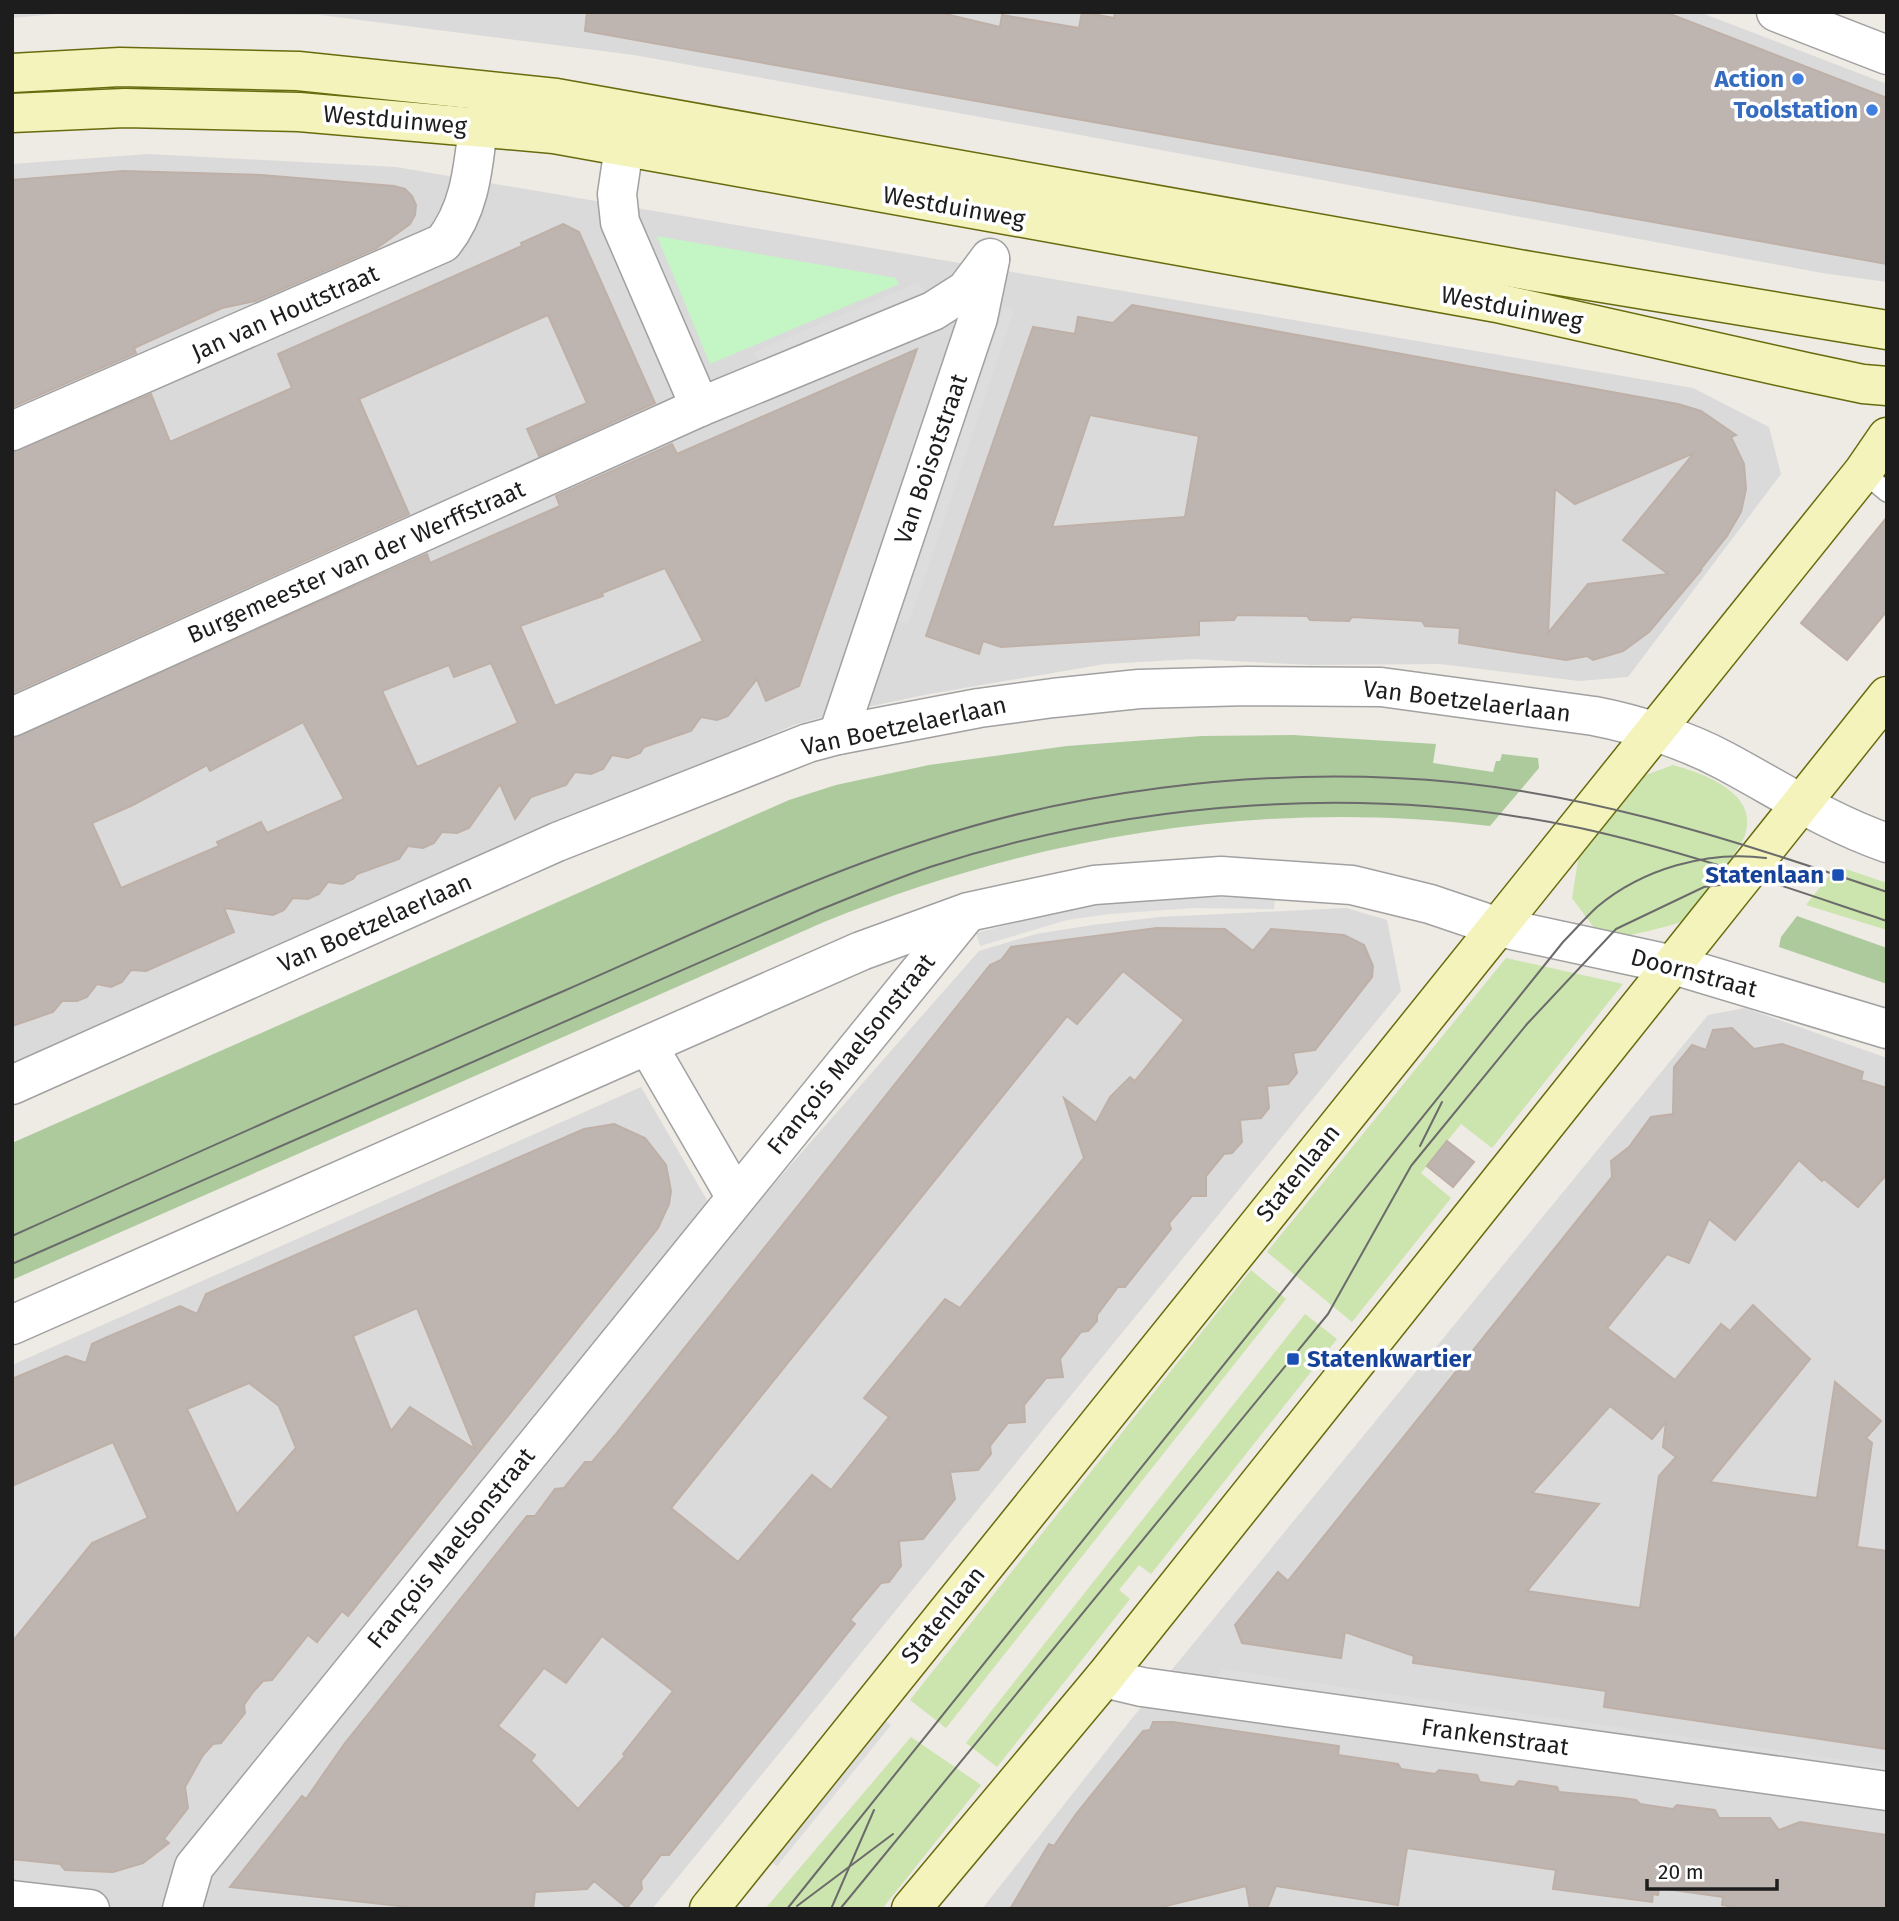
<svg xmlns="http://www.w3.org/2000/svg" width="1899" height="1921" font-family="'Fira Sans',sans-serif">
<rect width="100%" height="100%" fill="#eeeae4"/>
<g fill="#dbdada">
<path d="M12 12H1699L1887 84V282L1822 273 1048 129 634 55 321 15 57 14 12 18Z"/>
<path d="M149 154 396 167 1693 388 1769 427 1781 474 1628 677 1579 681 1440 664 1312 665 1193 659 1105 664 929 694 834 714 794 725 677 774 12 1067V164Z"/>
<path d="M1346 908 1387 920 1401 991 652 1909H12V1365L641 1087 728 1236 979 951 1036 934 1093 925 1159 917Z"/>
<path d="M1745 1008 1887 1058V1909H982L1129 1722 1708 1015Z"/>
</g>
<g fill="#cce4ad">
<path d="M1673 765C1702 773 1760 793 1745 835 1743 842 1737 848 1734 854 1725 873 1701 904 1686 919 1680 925 1621 937 1608 940L1598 933 1572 898 1579 854 1646 775Z"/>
<path d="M1837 866 1887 883V930L1806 905Z"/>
<path d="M1506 958 1623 984 1492 1148 1461 1124 1421 1173 1451 1198 1352 1322 1267 1252Z"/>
<path d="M1251 1270 1286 1299 946 1728 910 1700Z"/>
<path d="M1305 1314 1337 1339 1151 1574 1139 1565 1119 1590 1130 1599 997 1767 966 1743Z"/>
<path d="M911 1737 981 1785 882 1909H765Z"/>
</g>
<g fill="#adca9c">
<path d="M1293 735 1436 744 1433 763 1493 772 1496 761H1500L1502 754 1538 758 1539 768 1490 826C1263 798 1035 836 824 922L12 1280V1143L789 800 836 785 929 765 1067 746 1202 736Z"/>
<path d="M1797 916 1887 948V984L1779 947 1781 937Z"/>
</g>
<path fill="#c4f5c4" d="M657 236 896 278 899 284 710 364Z"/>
<g fill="#ddd">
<path d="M919 282 924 292 758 362 754 352Z"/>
<path d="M1004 307 1014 310 922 585 908 624 898 621Z"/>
<path d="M1192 897 1275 898 1274 909 1193 908 1109 914 1067 920 980 946 976 933 1064 910 1107 903Z"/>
<path d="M1220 1669 1887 1766V1777L1218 1680Z"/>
<path d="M880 1717 891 1725 777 1866 766 1858Z"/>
</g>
<g fill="#beb5b1" stroke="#beb0a7" stroke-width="2" fill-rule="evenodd">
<path d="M587 12H937L1000 27 1002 15 1079 28 1082 12 1114 18 1115 12H1665L1887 98V264L585 31Z"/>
<path d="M124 171 261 175 394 186 405 189 412 196 416 205 415 215 410 224 377 248 255 301 222 308 134 348 136 353 12 407V180Z"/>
<path d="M563 224 579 232 655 403 539 456 527 429 587 403 548 315 359 399 409 514 12 693V452L151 394 170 442 292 388 278 354 522 246 521 243Z"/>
<path d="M1132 305 1678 404 1701 411 1736 435 1731 437 1744 464 1746 489 1741 512 1727 536 1700 570 1702 569 1649 632 1623 651 1593 660 1587 656 1566 660 1459 643 1460 628 1425 626 1422 621 1352 617 1349 621 1310 620 1307 616 1237 615 1234 620 1199 621V635L1001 647 983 641 979 654 926 636 1033 327 1075 334 1078 317 1113 323ZM1090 415 1199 436 1185 517 1052 527ZM1694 453 1623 540 1668 574 1588 584 1548 633 1555 489 1575 504Z"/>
<path d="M917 349 799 686 766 701 757 679 728 716 717 720 701 717 691 731 644 747 640 753 628 758 612 755 603 769 591 774 575 772 566 785 531 797 515 819 500 784 469 828 457 833 442 832 434 843 423 848 408 846 399 859 357 874 353 879 342 884 328 882 319 894 308 899 293 898 284 910 273 915 224 908 234 932 146 971 131 970 122 982 111 987 97 984 87 997 77 1001H62L53 1012 12 1026V738L427 554 430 563 560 506 556 496 672 444 677 454ZM665 568 703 641 555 706 520 626 603 596 602 593ZM491 663 518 723 417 767 382 691 449 665 454 677ZM303 722 344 799 267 833 261 822 217 842 219 846 121 888 92 823 133 805 207 765 210 771Z"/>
<path d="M1887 517V611L1847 660 1801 623Z"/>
<path d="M1157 928 1225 929 1253 951 1271 929 1344 935 1364 945 1373 966 1372 977 1315 1050 1293 1053 1297 1073 1288 1084 1267 1086 1269 1108 1261 1118 1240 1120 1242 1142 1232 1153 1224 1154 1206 1176V1196H1192L1169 1223 1171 1229 1125 1287H1118L1097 1315V1321L1088 1331 1081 1332 1060 1359 1063 1377 1046 1378 1024 1405 1025 1422 1008 1423 990 1446 991 1454 978 1470 950 1472 955 1499 923 1539 899 1541 901 1566 889 1582 881 1583 850 1620 855 1624 669 1855H661L641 1881 642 1889 627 1908 594 1881 587 1889 535 1892 533 1909H426L230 1887 302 1796 306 1799 345 1743 527 1516H535L555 1489 564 1488 585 1462H592L615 1435 990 965 1001 960 1011 947ZM1123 971 1184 1020 1135 1081 1130 1077 1110 1097 1096 1123 1064 1098 1084 1158 960 1308 945 1299 864 1398 889 1417 831 1490 812 1475 738 1562 671 1508 1067 1016 1077 1024ZM602 1636 673 1691 623 1754 625 1756 578 1809 531 1761 535 1755 498 1726 544 1668 566 1683Z"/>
<path d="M1732 1028 1754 1049 1782 1044 1863 1072 1861 1080 1887 1088V1174L1858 1207 1824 1179 1822 1181 1799 1160 1735 1240 1709 1219 1689 1263 1667 1254 1607 1328 1675 1380 1721 1324 1730 1331 1753 1305 1810 1359 1710 1482 1817 1498 1835 1382 1881 1421 1866 1438 1872 1443 1857 1547 1887 1551V1749L1604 1707 1606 1691 1413 1663 1414 1656 1345 1632 1341 1658 1242 1643 1235 1625 1278 1572 1288 1581 1612 1177 1611 1161 1629 1147 1651 1117 1673 1114 1674 1067 1692 1045 1706 1050 1713 1030ZM1610 1406 1652 1439 1666 1422 1663 1447 1676 1457 1659 1476 1640 1608 1527 1591 1599 1504 1532 1493Z"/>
<path d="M614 1124 645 1138 666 1165 671 1191 669 1204 658 1228 348 1616 342 1611 317 1642 308 1635 272 1680 263 1681 253 1692 244 1705 245 1713 221 1743 213 1744 203 1755 185 1787 188 1808 164 1839 169 1843 143 1863 113 1872 65 1870 60 1864 12 1859V1642L92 1543 148 1518 113 1442 12 1486V1379L66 1356 86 1363 92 1344 105 1338 180 1306 197 1314 206 1294 584 1129ZM417 1308 475 1449 410 1407 391 1431 353 1336ZM249 1383 279 1406 296 1448 237 1514 187 1409Z"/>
<path d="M1447 1141 1474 1162 1453 1187 1427 1166Z"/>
<path d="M1153 1722H1173L1339 1746 1338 1755 1398 1764 1401 1769 1435 1774 1439 1770 1477 1775 1480 1782 1514 1787 1519 1781 1557 1787 1559 1792 1623 1798 1636 1800 1640 1804 1673 1809 1677 1805 1715 1810 1719 1818H1770L1779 1830 1800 1822 1887 1835V1909H1744L1722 1905 1723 1897 1659 1888 1658 1895 1653 1894 1652 1902 1553 1889 1556 1870 1407 1848 1398 1905 1276 1886 1267 1909H1250L1246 1886 1154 1909H1010L1049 1844 1054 1846 1076 1814 1143 1731 1150 1730Z"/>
</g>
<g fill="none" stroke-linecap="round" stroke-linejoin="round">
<g stroke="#a1a1a1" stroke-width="22">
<path id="lane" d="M1863 472 1887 492"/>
</g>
<g stroke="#a1a1a1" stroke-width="41">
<g id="street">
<path d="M1776 12 1887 55"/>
<path d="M624 147 617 194 620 222 700 407"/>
<path d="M12 431 443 243C470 209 473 169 478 127"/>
<path d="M12 717 700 407 933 311 966 290 990 258"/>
<path d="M838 735 978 318 990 260"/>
<path d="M648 1046 735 1196"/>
<path d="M12 1085 557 842 808 743 838 735 979 708 1053 698 1139 689 1247 686 1381 687 1594 716C1636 724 1686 740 1725 761 1781 791 1825 821 1887 843"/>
<path d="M12 1325 861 951 968 912 1094 885 1221 876 1352 885 1430 904 1498 927 1674 965 1887 1029"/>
<path d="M1104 1678 1142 1687 1887 1791"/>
<path d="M12 1900 90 1909"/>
<path d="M182 1909 194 1867 967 913"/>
</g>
</g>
<g stroke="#686b0d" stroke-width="41">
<g id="secondary">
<path d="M12 73 120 67 298 71 556 98 1530 271 1887 330"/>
<path d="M12 113 125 108 299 112 554 134 1497 303 1806 372 1863 384 1887 386"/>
<path d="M709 1909 1863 472 1887 437"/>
<path d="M911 1909 1104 1678 1887 696"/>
</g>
</g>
<use href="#lane" stroke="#fff" stroke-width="19"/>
<use href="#street" stroke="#fff" stroke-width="38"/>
<use href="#secondary" stroke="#f4f3bb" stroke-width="38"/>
<g stroke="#6b6b6b" stroke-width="2">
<path d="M1420 1146 1442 1102"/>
<path d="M12 1236C196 1153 381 1070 566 990 687 937 808 878 934 838 1078 791 1244 771 1395 778 1568 785 1724 837 1887 892"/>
<path d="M12 1264 817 911C854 896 892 880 930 867 1136 800 1368 783 1580 828 1685 851 1785 887 1887 921"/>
<path d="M797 1906 893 1834"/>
<path d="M787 1909 1563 942C1574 931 1585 918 1597 907 1642 869 1708 850 1766 858"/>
<path d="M831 1909 874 1810"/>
<path d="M840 1909 1328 1314 1411 1166 1527 1024 1616 929 1704 887 1752 881"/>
</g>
</g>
<g fill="#3f7fe0" stroke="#fff" stroke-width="2.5">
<circle cx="1798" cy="79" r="7"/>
<circle cx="1872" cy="110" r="7"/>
</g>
<g fill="#1a4fb4" stroke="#fff" stroke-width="2.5">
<rect x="1831" y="868" width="14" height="14" rx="3.5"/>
<rect x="1286" y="1352" width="14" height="14" rx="3.5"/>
</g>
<g text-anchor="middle" stroke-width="7" stroke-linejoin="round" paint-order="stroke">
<g font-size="24" font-weight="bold" fill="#366cbe" stroke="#fff" text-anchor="end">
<text x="1784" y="87">Action</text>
<text x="1858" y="118">Toolstation</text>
</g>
<g font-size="24" fill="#1d1d1d" stroke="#fff">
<text transform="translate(395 120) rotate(5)" y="8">Westduinweg</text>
<text transform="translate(954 207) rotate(10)" y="8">Westduinweg</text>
<text transform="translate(1512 308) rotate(11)" y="8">Westduinweg</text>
<text transform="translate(285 313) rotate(-24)" y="8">Jan van Houtstraat</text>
<text transform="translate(931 459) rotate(-71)" y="8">Van Boisotstraat</text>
<text transform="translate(356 562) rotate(-24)" y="8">Burgemeester van der Werffstraat</text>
<text transform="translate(1467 701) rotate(7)" y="8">Van Boetzelaerlaan</text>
<text transform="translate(904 726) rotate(-12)" y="8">Van Boetzelaerlaan</text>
<text transform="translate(375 923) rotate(-24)" y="8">Van Boetzelaerlaan</text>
<text transform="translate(1694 973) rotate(15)" y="8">Doornstraat</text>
<text transform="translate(851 1054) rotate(-51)" y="8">François Maelsonstraat</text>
<text transform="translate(1298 1173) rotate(-51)" y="8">Statenlaan</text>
<text transform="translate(451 1548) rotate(-51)" y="8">François Maelsonstraat</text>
<text transform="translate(943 1615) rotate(-51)" y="8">Statenlaan</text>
<text transform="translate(1495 1737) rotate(8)" y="8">Frankenstraat</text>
</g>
<g font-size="24" font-weight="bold" fill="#164399" stroke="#fff" text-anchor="end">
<text x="1824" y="883">Statenlaan</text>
<text x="1307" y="1367" text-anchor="start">Statenkwartier</text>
</g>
</g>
<rect width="1899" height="1921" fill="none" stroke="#1d1d1d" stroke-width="28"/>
<path d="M1647 1879v10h130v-10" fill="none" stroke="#1d1d1d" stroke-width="3.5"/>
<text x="1658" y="1879" font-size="21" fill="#1d1d1d" stroke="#ffffff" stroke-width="5" paint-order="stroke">20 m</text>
</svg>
